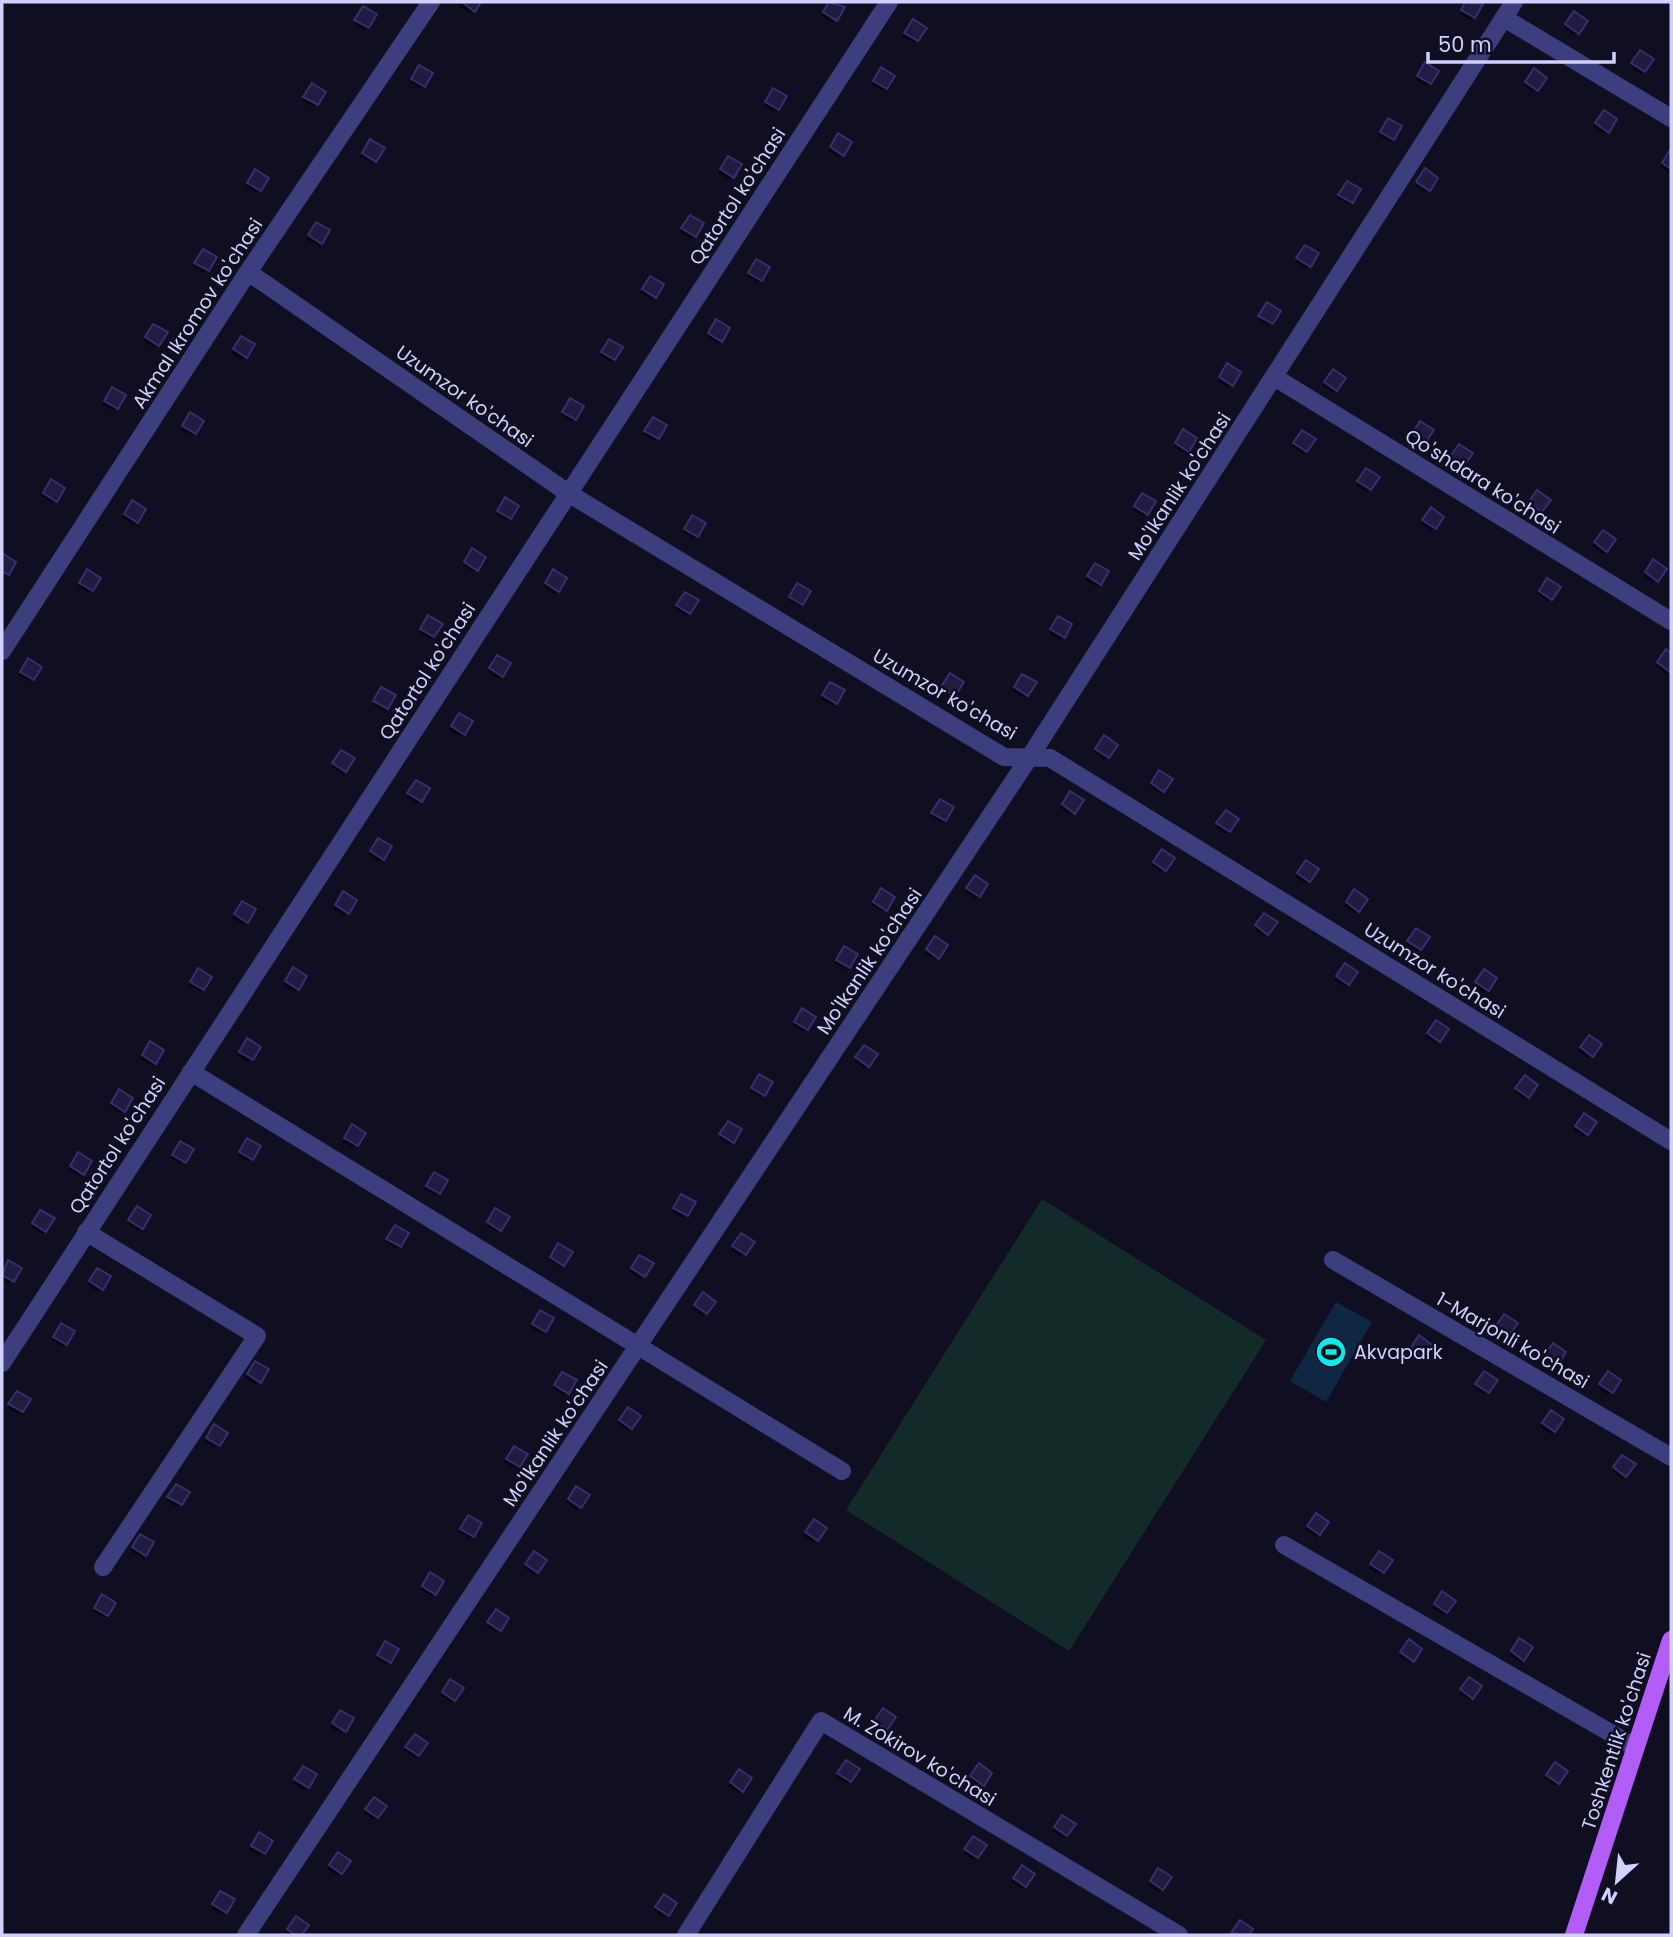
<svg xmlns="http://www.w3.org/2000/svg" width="1673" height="1937" font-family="Poppins,sans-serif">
<rect width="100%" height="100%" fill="#100e21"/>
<path fill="#122b28" d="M1042 1199 1266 1340 1069 1651 846 1510Z"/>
<path fill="#102744" d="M1336 1302 1372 1322 1326 1402 1290 1381Z"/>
<g fill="#0007">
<path d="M462 2H479L471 14 459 7Z"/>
<path d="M832 2 843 8 833 23 821 16Z"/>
<path d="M1466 2 1481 5 1471 20 1459 13Z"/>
<path d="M360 11 367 27 364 30 353 23Z"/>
<path d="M1571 17 1577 33 1574 35 1564 28Z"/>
<path d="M910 24 917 40 914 43 902 36Z"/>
<path d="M1638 56 1651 60 1641 74 1630 67Z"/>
<path d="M1422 67 1430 83 1427 86 1415 80Z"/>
<path d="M417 70 424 86 421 89 410 82Z"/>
<path d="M878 73 893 77 883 91 871 85Z"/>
<path d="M1531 74 1537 89 1534 92 1523 85Z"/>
<path d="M309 88 316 104 313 107 302 100Z"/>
<path d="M773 90 784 97 774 112 763 105Z"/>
<path d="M1601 115 1607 131 1604 134 1593 127Z"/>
<path d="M1386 123 1393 139 1390 142 1378 135Z"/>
<path d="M835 138 842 155 839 158 828 151Z"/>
<path d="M368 144 375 161 372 163 360 157Z"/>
<path d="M1671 152V173L1670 174 1660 166Z"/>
<path d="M725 161 733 177 730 180 718 173Z"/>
<path d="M252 174 260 190 257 193 245 186Z"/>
<path d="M1422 174 1428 190 1425 192 1414 185Z"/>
<path d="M1344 186 1352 202 1349 205 1337 198Z"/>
<path d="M687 220 694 236 691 239 680 232Z"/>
<path d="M313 227 321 243 318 246 306 239Z"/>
<path d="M1302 250 1309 266 1306 269 1295 262Z"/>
<path d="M200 254 207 270 204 273 193 266Z"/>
<path d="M756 261 760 280 757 283 746 276Z"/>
<path d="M647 281 655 297 652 300 640 293Z"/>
<path d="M1264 308 1279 312 1268 326 1257 320Z"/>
<path d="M714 324 721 341 718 344 707 337Z"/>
<path d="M151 329 158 345 155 348 143 341Z"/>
<path d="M241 338 245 357 242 360 231 353Z"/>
<path d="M606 344 621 347 611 362 599 355Z"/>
<path d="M1224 368 1231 385 1228 388 1217 381Z"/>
<path d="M1330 374 1336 390 1333 393 1322 385Z"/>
<path d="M109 392 116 408 113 411 102 404Z"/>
<path d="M568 403 575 419 572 422 560 415Z"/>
<path d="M188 417 195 433 192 436 180 430Z"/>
<path d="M650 422 657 438 654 441 643 434Z"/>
<path d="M1418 426 1424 442 1421 445 1410 438Z"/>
<path d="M1180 435 1188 450 1185 453 1173 447Z"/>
<path d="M1299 435 1305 451 1303 454 1292 446Z"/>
<path d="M1456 449 1470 453 1459 468 1449 461Z"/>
<path d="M1364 474 1377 478 1367 492 1356 485Z"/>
<path d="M48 484 55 500 52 503 41 496Z"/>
<path d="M1142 495 1146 514 1143 516 1132 510Z"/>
<path d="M1535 495 1548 500 1537 514 1527 507Z"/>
<path d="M503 503 510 518 507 521 495 515Z"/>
<path d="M130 505 137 522 134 525 122 518Z"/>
<path d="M1428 512 1442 517 1431 531 1421 524Z"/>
<path d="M689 520 696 536 693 539 682 532Z"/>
<path d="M1600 535 1606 551 1603 554 1592 546Z"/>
<path d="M469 553 477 569 474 572 462 565Z"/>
<path d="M1651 565 1656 580 1653 583 1643 576Z"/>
<path d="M1092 568 1100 584 1097 587 1085 580Z"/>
<path d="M84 574 92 590 89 593 77 586Z"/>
<path d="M550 574 557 591 554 594 543 587Z"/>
<path d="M1545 583 1558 588 1548 602 1537 594Z"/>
<path d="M795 588 802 604 799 607 788 600Z"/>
<path d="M682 597 689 613 686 616 675 609Z"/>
<path d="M426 621 433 636 430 639 419 632Z"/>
<path d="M1056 621 1063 637 1060 640 1049 633Z"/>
<path d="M1666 652 1671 655V667L1666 674 1655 666Z"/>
<path d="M495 660 502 676 499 679 487 672Z"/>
<path d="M25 663 40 667 30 682 18 675Z"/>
<path d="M947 679 954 695 951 698 940 691Z"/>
<path d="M1020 679 1027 695 1024 698 1012 691Z"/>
<path d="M828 687 835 703 832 706 820 699Z"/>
<path d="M379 692 393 696 383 711 372 704Z"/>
<path d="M457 718 464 734 461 737 449 730Z"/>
<path d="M1101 741 1107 757 1104 760 1094 752Z"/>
<path d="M338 755 345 771 342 774 331 767Z"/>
<path d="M1157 775 1163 791 1160 794 1149 786Z"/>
<path d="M413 785 420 801 417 804 406 797Z"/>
<path d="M1068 797 1074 812 1071 815 1060 808Z"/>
<path d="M937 804 951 808 941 823 930 816Z"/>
<path d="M1223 816 1237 820 1226 834 1215 827Z"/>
<path d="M375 843 382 859 379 862 368 855Z"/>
<path d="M1159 854 1165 870 1162 872 1151 865Z"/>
<path d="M1303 865 1309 881 1306 884 1295 877Z"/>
<path d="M972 880 978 896 975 899 965 891Z"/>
<path d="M878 894 885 909 883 912 871 905Z"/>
<path d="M1352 895 1358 911 1355 913 1344 906Z"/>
<path d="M340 896 347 913 344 916 333 909Z"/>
<path d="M239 906 247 922 244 925 232 918Z"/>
<path d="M1261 918 1267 934 1264 937 1254 929Z"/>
<path d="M1414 933 1419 949 1416 952 1406 944Z"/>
<path d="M932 942 938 957 935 960 924 953Z"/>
<path d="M844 948 848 967 845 970 834 963Z"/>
<path d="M1342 968 1348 984 1345 987 1334 980Z"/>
<path d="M196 973 203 989 200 992 188 985Z"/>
<path d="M291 973 298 989 295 992 283 985Z"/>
<path d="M1481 974 1495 978 1484 993 1473 985Z"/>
<path d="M799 1013 814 1017 804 1032 792 1025Z"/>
<path d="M1433 1025 1439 1041 1436 1044 1425 1037Z"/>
<path d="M1586 1040 1592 1056 1589 1059 1578 1051Z"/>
<path d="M244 1043 259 1047 248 1062 237 1055Z"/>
<path d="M147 1047 155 1063 152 1066 140 1059Z"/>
<path d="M862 1050 867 1066 864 1069 854 1061Z"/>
<path d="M759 1076 770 1083 760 1098 749 1091Z"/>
<path d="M1522 1081 1528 1096 1525 1099 1514 1092Z"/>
<path d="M117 1094 124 1110 121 1113 109 1106Z"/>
<path d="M1581 1118 1587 1134 1584 1137 1573 1130Z"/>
<path d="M725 1126 732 1142 729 1145 718 1138Z"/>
<path d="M349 1129 363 1133 353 1148 342 1142Z"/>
<path d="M180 1143 191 1150 181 1165 170 1158Z"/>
<path d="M244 1143 259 1147 248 1162 237 1155Z"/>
<path d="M75 1157 82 1173 79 1176 68 1170Z"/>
<path d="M431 1177 439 1193 436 1196 424 1189Z"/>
<path d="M679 1199 686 1215 683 1218 671 1211Z"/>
<path d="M134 1211 141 1228 138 1231 127 1223Z"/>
<path d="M493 1213 500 1230 497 1232 486 1226Z"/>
<path d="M38 1215 45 1231 42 1234 31 1227Z"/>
<path d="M392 1230 399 1246 397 1249 385 1242Z"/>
<path d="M739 1238 752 1243 741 1257 731 1250Z"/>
<path d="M556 1249 563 1264 560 1267 549 1260Z"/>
<path d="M637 1260 644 1276 641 1279 629 1272Z"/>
<path d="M8 1262 19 1269 9 1284 2 1279V1271Z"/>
<path d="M94 1273 101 1289 98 1292 87 1285Z"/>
<path d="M700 1297 706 1313 703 1316 692 1309Z"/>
<path d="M540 1312 551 1319 541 1334 530 1327Z"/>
<path d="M1502 1319 1507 1335 1505 1338 1494 1331Z"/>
<path d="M61 1325 65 1344 62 1347 51 1340Z"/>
<path d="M1416 1341 1422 1357 1419 1360 1408 1352Z"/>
<path d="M1550 1348 1564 1352 1553 1367 1543 1359Z"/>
<path d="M255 1363 266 1370 256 1385 245 1378Z"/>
<path d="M1481 1376 1495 1381 1485 1395 1474 1388Z"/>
<path d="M1605 1376 1619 1381 1608 1395 1598 1387Z"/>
<path d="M560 1377 567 1393 564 1396 553 1389Z"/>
<path d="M14 1396 28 1399 18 1414 7 1407Z"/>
<path d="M625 1412 631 1428 628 1431 617 1423Z"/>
<path d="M1548 1415 1554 1431 1551 1434 1540 1427Z"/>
<path d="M211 1429 226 1433 215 1448 204 1441Z"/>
<path d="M511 1451 526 1454 515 1469 504 1462Z"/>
<path d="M1619 1460 1625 1476 1622 1479 1612 1471Z"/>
<path d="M173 1489 187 1493 177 1507 166 1501Z"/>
<path d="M574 1491 580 1507 577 1510 566 1502Z"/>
<path d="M1313 1518 1327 1523 1316 1537 1305 1530Z"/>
<path d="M465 1520 473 1536 470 1539 458 1532Z"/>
<path d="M811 1524 817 1540 814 1543 803 1536Z"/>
<path d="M137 1539 145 1555 142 1558 130 1551Z"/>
<path d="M531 1556 537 1572 534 1575 523 1567Z"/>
<path d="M1377 1556 1390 1561 1379 1575 1369 1568Z"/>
<path d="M427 1578 435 1593 432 1596 420 1590Z"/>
<path d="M1440 1596 1453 1601 1443 1615 1432 1608Z"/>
<path d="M99 1599 107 1615 104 1618 92 1611Z"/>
<path d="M494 1614 507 1618 496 1633 486 1626Z"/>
<path d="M1517 1644 1523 1659 1520 1662 1509 1655Z"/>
<path d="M1406 1645 1412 1660 1409 1663 1398 1656Z"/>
<path d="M383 1646 390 1662 387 1665 375 1658Z"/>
<path d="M1466 1682 1472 1697 1469 1700 1459 1693Z"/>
<path d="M448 1684 454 1700 451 1703 440 1695Z"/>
<path d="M880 1713 886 1729 883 1732 872 1724Z"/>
<path d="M337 1715 352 1719 341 1734 330 1727Z"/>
<path d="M412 1739 418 1755 415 1758 404 1750Z"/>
<path d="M844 1765 849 1781 847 1784 836 1776Z"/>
<path d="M1552 1767 1566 1772 1555 1786 1544 1779Z"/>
<path d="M976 1769 982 1785 979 1787 969 1780Z"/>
<path d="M300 1771 307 1787 304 1790 293 1783Z"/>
<path d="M736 1775 742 1790 739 1793 728 1786Z"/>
<path d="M371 1802 385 1806 374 1820 363 1813Z"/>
<path d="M1060 1820 1073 1824 1063 1838 1052 1831Z"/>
<path d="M256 1837 271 1841 260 1856 249 1849Z"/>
<path d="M971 1841 977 1857 974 1860 963 1853Z"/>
<path d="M335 1857 341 1873 338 1876 327 1869Z"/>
<path d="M1019 1870 1025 1886 1022 1889 1011 1882Z"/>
<path d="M1156 1873 1162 1889 1159 1892 1148 1885Z"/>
<path d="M218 1896 225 1912 222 1915 211 1908Z"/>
<path d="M662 1899 667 1915 664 1918 654 1910Z"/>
<path d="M293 1922 306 1926 300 1935 285 1933Z"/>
</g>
<g fill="#201b41" stroke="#362f6c" stroke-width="2">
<path d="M462 2H481L475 12Z"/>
<path d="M829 2 845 7 837 21 823 12Z"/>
<path d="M1465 2 1483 4 1475 18 1461 10Z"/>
<path d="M363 6 377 14 369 28 354 20Z"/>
<path d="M1574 11 1588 21 1579 34 1565 24Z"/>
<path d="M913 19 927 28 918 41 904 33Z"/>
<path d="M1640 50 1654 59 1645 72 1631 63Z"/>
<path d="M1425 62 1439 71 1431 84 1417 76Z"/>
<path d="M419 65 433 73 425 87 411 79Z"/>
<path d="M881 67 895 76 887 89 873 81Z"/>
<path d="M1534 68 1547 78 1538 91 1525 82Z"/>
<path d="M312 83 326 92 318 105 303 97Z"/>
<path d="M773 88 787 96 779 110 765 102Z"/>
<path d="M1604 110 1617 119 1609 133 1595 123Z"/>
<path d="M1388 118 1402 126 1394 140 1380 132Z"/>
<path d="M838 133 852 142 844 156 830 147Z"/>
<path d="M370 139 385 148 376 162 362 153Z"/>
<path d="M1670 150H1671V169L1662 163Z"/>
<path d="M728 156 742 164 734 178 720 169Z"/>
<path d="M1425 168 1438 178 1430 191 1416 182Z"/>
<path d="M255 169 269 178 261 191 247 183Z"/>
<path d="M1347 181 1361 189 1353 203 1338 195Z"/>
<path d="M690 215 704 223 696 237 681 228Z"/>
<path d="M316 222 330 230 322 244 308 235Z"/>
<path d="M1305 245 1319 253 1311 267 1296 258Z"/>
<path d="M203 249 217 257 209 271 194 263Z"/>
<path d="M756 259 770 267 762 281 748 273Z"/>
<path d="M650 276 664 284 656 298 642 289Z"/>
<path d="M1267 302 1281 311 1273 324 1258 316Z"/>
<path d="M716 319 730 328 722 342 708 333Z"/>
<path d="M153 324 168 332 159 346 145 337Z"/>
<path d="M241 336 255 344 247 358 233 349Z"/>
<path d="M609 339 623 347 615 360 601 352Z"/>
<path d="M1227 363 1241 372 1233 386 1219 377Z"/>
<path d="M1333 369 1346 378 1337 391 1324 382Z"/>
<path d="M112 387 126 395 118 409 104 401Z"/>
<path d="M570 398 584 406 576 420 562 412Z"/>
<path d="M190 412 204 421 196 434 182 426Z"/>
<path d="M653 417 667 425 659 439 644 431Z"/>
<path d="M1420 421 1434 430 1425 443 1412 434Z"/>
<path d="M1183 429 1197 438 1189 452 1175 443Z"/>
<path d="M1302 430 1316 439 1307 452 1293 443Z"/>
<path d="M1459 444 1473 453 1464 466 1450 457Z"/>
<path d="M1366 468 1380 477 1371 490 1357 481Z"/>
<path d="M51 479 65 488 57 502 43 493Z"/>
<path d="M1537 490 1551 500 1542 512 1528 503Z"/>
<path d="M1142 493 1156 501 1148 515 1134 506Z"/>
<path d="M505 497 519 506 511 519 497 511Z"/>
<path d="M132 500 146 509 138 523 124 514Z"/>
<path d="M1431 507 1444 517 1436 529 1422 520Z"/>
<path d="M692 515 706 523 698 537 684 529Z"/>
<path d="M1603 530 1616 539 1607 552 1594 542Z"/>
<path d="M472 548 486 557 478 571 464 562Z"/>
<path d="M2 553 16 562 9 575 2 571Z"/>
<path d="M1653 559 1667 569 1658 582 1645 572Z"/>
<path d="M1095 563 1109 571 1101 585 1087 576Z"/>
<path d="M87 569 101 578 93 591 79 583Z"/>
<path d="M553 569 567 578 559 592 545 583Z"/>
<path d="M1547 578 1561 587 1552 600 1539 591Z"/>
<path d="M797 583 811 591 803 605 789 597Z"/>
<path d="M685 592 699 600 690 614 676 605Z"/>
<path d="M428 615 443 624 434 637 420 629Z"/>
<path d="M1058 616 1072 624 1065 638 1050 629Z"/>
<path d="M1666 649 1671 653 1670 672 1657 662Z"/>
<path d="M497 655 511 663 503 677 489 668Z"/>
<path d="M28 658 42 667 34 680 20 672Z"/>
<path d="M950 673 964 682 955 696 941 687Z"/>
<path d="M1022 674 1037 682 1028 696 1014 687Z"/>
<path d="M830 682 845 690 837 704 822 695Z"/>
<path d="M381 687 396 695 388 709 373 701Z"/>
<path d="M459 713 473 721 465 735 451 726Z"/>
<path d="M1104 735 1118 745 1109 758 1095 749Z"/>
<path d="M341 750 355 758 346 772 332 763Z"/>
<path d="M1159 770 1173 779 1164 792 1151 783Z"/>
<path d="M416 780 430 788 422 802 407 793Z"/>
<path d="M1070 791 1084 800 1075 814 1062 804Z"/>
<path d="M940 799 954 807 946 821 931 813Z"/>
<path d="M1226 810 1239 819 1230 832 1216 823Z"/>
<path d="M378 838 392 846 384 860 370 851Z"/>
<path d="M1162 849 1175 858 1166 871 1153 862Z"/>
<path d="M1306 860 1319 869 1310 882 1297 873Z"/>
<path d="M975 875 988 884 980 897 966 888Z"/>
<path d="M881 888 895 897 887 911 873 902Z"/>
<path d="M1354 889 1368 899 1359 912 1346 902Z"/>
<path d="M343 891 357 900 349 914 335 905Z"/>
<path d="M242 901 256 909 248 923 234 914Z"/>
<path d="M1264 913 1278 922 1268 935 1255 925Z"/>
<path d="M1416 928 1430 937 1421 950 1407 941Z"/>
<path d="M935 936 948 945 939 959 926 949Z"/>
<path d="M844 946 858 954 850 968 836 960Z"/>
<path d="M1345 963 1358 972 1349 985 1336 976Z"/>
<path d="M293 967 307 976 299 990 285 981Z"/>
<path d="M198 968 212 977 204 990 190 982Z"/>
<path d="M1484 969 1497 978 1489 991 1475 982Z"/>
<path d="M802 1008 816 1017 808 1030 794 1022Z"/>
<path d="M1436 1020 1449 1029 1440 1042 1427 1033Z"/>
<path d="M1589 1035 1602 1044 1593 1057 1580 1047Z"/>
<path d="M247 1038 261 1047 253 1060 239 1052Z"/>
<path d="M150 1041 164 1050 156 1064 142 1055Z"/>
<path d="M864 1045 878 1054 869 1067 855 1057Z"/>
<path d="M759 1074 773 1082 765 1096 751 1088Z"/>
<path d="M1525 1075 1538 1085 1529 1098 1515 1088Z"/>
<path d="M119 1089 133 1098 125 1112 111 1103Z"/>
<path d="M1584 1113 1597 1122 1588 1135 1575 1126Z"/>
<path d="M728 1121 742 1129 734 1143 719 1134Z"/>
<path d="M352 1124 366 1133 358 1146 344 1138Z"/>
<path d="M247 1138 261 1146 253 1160 239 1152Z"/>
<path d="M180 1141 194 1149 186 1163 172 1155Z"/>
<path d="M78 1152 92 1161 84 1175 70 1166Z"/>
<path d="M434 1172 448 1180 440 1194 426 1186Z"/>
<path d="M681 1194 696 1202 688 1216 673 1208Z"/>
<path d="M137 1206 151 1215 143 1229 128 1220Z"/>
<path d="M495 1208 510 1217 501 1231 487 1222Z"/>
<path d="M40 1210 55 1218 46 1232 32 1223Z"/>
<path d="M395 1225 409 1233 401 1247 386 1239Z"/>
<path d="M741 1233 755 1242 746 1255 732 1246Z"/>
<path d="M558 1243 573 1252 564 1266 550 1257Z"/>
<path d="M639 1255 654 1263 645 1277 631 1268Z"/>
<path d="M8 1260 22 1268 14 1282 2 1275Z"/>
<path d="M97 1268 111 1276 103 1290 89 1281Z"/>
<path d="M703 1292 716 1302 707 1314 694 1305Z"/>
<path d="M540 1310 554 1318 546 1332 532 1324Z"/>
<path d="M1504 1314 1518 1323 1509 1336 1495 1327Z"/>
<path d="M61 1323 75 1331 67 1345 53 1337Z"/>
<path d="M1419 1335 1432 1345 1423 1358 1410 1349Z"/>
<path d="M1553 1343 1566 1352 1558 1365 1544 1356Z"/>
<path d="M255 1361 269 1369 261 1383 247 1374Z"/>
<path d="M1484 1371 1498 1380 1489 1393 1475 1384Z"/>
<path d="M1608 1371 1621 1380 1613 1393 1599 1384Z"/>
<path d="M562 1372 577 1380 569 1394 554 1385Z"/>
<path d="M17 1391 31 1399 23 1412 8 1404Z"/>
<path d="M628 1407 641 1416 632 1429 619 1420Z"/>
<path d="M1551 1410 1564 1419 1555 1432 1542 1423Z"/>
<path d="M214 1424 228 1433 220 1446 206 1438Z"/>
<path d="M514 1446 528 1454 520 1467 506 1459Z"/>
<path d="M1622 1455 1636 1464 1626 1477 1613 1467Z"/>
<path d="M176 1484 190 1492 182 1505 167 1497Z"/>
<path d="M576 1486 590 1495 581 1508 568 1499Z"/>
<path d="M1316 1513 1329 1522 1320 1535 1307 1526Z"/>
<path d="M468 1515 482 1523 474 1537 460 1529Z"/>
<path d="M814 1519 827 1528 818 1541 805 1532Z"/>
<path d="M140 1534 154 1542 146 1556 132 1547Z"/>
<path d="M534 1551 547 1560 538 1573 525 1564Z"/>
<path d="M1379 1551 1393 1560 1384 1573 1370 1564Z"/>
<path d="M430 1572 444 1581 436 1595 422 1586Z"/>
<path d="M1442 1591 1456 1601 1447 1613 1434 1604Z"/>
<path d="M102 1594 116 1603 108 1616 94 1608Z"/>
<path d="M496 1609 509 1618 501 1631 487 1622Z"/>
<path d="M1519 1638 1533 1647 1524 1661 1511 1651Z"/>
<path d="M1409 1639 1422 1649 1414 1662 1400 1652Z"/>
<path d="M385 1641 399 1649 391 1663 377 1655Z"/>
<path d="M1469 1677 1482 1686 1473 1699 1460 1689Z"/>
<path d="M450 1679 464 1688 455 1701 442 1692Z"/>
<path d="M883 1708 896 1717 887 1730 874 1721Z"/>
<path d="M340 1710 354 1718 346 1732 332 1723Z"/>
<path d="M415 1734 428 1743 419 1756 405 1747Z"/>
<path d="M846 1760 860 1769 851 1782 837 1773Z"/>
<path d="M1555 1762 1568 1771 1559 1784 1546 1775Z"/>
<path d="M979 1763 992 1773 984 1786 970 1776Z"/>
<path d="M303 1766 317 1774 309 1788 294 1779Z"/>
<path d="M739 1769 752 1778 743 1792 730 1782Z"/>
<path d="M374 1797 387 1806 378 1818 365 1809Z"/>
<path d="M1062 1815 1076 1824 1067 1836 1054 1827Z"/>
<path d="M259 1832 273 1841 265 1854 251 1846Z"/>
<path d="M973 1836 987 1845 978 1858 964 1849Z"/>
<path d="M338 1852 351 1861 342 1874 329 1865Z"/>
<path d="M1022 1865 1035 1874 1026 1887 1013 1878Z"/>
<path d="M1158 1868 1172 1877 1163 1890 1150 1881Z"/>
<path d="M220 1891 235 1899 227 1913 212 1904Z"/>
<path d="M664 1894 677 1903 669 1916 655 1907Z"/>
<path d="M296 1916 309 1925 302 1935H295L287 1929Z"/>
<path d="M1240 1920 1253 1929 1249 1935 1231 1933Z"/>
</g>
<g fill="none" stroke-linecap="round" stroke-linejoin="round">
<g stroke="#3c3e7e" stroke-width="18">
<path d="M1504 18 1671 118"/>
<path d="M248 272 568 493 1004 757 1050 758 1671 1141"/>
<path d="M1274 377 1671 621"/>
<path d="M2 651 248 272 431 2"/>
<path d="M191 1072 842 1471"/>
<path d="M86 1232 257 1336 103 1567"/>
<path d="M1333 1260 1671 1457"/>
<path d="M2 1363 889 2"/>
<path d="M1284 1545 1635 1747"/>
<path d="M246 1935 1029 758 1514 2"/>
<path d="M686 1935 821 1721 1179 1935"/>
</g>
<path stroke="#b25df7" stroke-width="18" d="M1574 1935 1671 1640"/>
</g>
<defs>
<g id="stadium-disc" transform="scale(1.575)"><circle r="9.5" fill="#0be8ee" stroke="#100e21"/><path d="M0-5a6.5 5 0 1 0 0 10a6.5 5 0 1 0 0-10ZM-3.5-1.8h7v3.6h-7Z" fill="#111"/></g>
</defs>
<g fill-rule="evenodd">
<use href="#stadium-disc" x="1331" y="1352"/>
</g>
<g text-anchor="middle" stroke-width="5" stroke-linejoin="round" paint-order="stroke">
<g font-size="19" fill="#d2d1fd" stroke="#100e21">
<text transform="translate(737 196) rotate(-57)" y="7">Qatortol ko'chasi</text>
<text transform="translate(197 313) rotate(-57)" y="7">Akmal Ikromov ko'chasi</text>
<text transform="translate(465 396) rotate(35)" y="7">Uzumzor ko'chasi</text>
<text transform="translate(1483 481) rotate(32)" y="7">Qo'shdara ko'chasi</text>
<text transform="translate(1179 486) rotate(-57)" y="7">Mo'lkanlik ko'chasi</text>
<text transform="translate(427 671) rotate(-57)" y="7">Qatortol ko'chasi</text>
<text transform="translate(945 694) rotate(30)" y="7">Uzumzor ko'chasi</text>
<text transform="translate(869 961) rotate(-56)" y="7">Mo'lkanlik ko'chasi</text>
<text transform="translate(1435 970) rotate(32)" y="7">Uzumzor ko'chasi</text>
<text transform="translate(117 1145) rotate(-57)" y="7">Qatortol ko'chasi</text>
<text transform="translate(1513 1340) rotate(30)" y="7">1-Marjonli ko'chasi</text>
<text transform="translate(555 1433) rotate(-56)" y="7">Mo'lkanlik ko'chasi</text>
<text transform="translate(1616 1741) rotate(-72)" y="7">Toshkentlik ko'chasi</text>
<text transform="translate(920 1756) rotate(31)" y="7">M. Zokirov ko'chasi</text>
</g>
<g font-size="19" fill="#d2d1fd" stroke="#100e21" text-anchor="start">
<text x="1354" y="1359">Akvapark</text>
</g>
</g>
<rect width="1673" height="1937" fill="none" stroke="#d2d1fd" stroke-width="7"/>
<g transform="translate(1617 1881) rotate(207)" stroke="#100e21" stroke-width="5" paint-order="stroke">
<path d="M0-5L12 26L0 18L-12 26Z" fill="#d2d1fd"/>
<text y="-10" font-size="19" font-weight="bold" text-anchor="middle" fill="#d2d1fd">N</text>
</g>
<path d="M1428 52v10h186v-10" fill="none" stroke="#d2d1fd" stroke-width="3.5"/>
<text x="1438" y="52" font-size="21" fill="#d2d1fd" stroke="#100e21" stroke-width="5" paint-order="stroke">50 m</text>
</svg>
